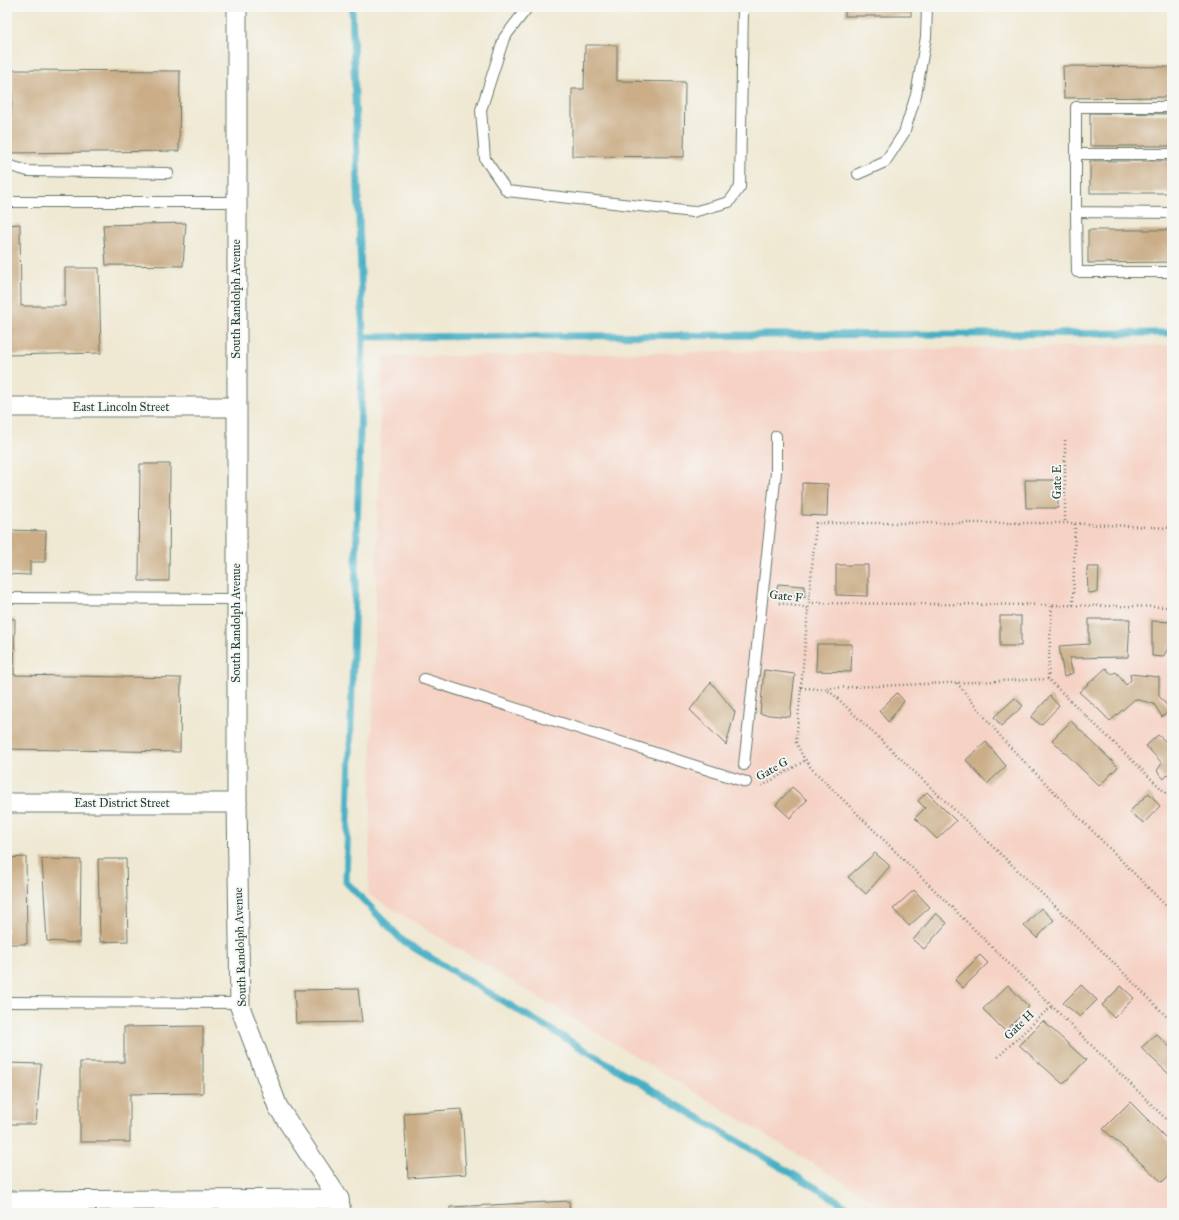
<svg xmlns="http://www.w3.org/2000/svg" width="1179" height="1220" font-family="'IM FELL Great Primer',serif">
<rect width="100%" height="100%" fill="#f6f6f2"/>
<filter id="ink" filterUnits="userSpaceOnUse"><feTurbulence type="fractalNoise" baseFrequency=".025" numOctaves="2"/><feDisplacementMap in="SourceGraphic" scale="8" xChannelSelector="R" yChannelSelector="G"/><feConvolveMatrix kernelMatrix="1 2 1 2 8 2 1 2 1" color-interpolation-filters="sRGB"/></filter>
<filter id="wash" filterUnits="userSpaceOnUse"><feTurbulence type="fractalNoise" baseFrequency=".012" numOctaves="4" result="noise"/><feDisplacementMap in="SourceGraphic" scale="16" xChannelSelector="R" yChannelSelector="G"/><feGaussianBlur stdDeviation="0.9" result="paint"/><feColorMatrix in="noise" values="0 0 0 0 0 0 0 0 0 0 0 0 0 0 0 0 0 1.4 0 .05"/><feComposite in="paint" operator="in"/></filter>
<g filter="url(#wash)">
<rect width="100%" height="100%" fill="#efe8d2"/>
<path fill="#f6d2c4" d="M1172 345V1213H894L368 894 382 357Z"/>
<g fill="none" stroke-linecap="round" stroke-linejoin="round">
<g stroke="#45afc4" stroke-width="7">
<path d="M352 7 363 337 1172 333"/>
<path d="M363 337 346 882 404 942 858 1213"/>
</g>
</g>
<g id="blocks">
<g fill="#cbae88">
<rect x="845" y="7" width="66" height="9"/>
<path d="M585 45H617V81L685 82 684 157 572 156V89H584Z"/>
<path d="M1063 66 1172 67V97L1064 98Z"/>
<path d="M13 70 180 71 179 151 10 153Z"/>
<path d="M1090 113 1172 114V146H1090Z"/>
<rect x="1090" y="161" width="82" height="32"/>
<path d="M186 223 183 266 106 265 103 225Z"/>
<path d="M20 224 21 306H65V268H99L101 353 7 355V225Z"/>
<path d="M1088 230H1172V262L1088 263Z"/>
<path d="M140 464H170L169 581H139Z"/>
<path d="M1025 480H1058V508H1026Z"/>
<path d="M802 483 828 484 827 516 802 515Z"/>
<path d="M7 530 46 531 45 562H30V575L7 574Z"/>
<path d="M836 565H868V596L836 595Z"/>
<path d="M1087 567H1099L1098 592 1088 593Z"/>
<path d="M778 584 804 586 805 597 776 594Z"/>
<rect x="1000" y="616" width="21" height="30"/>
<path d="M7 619H15L14 675 181 678 180 752 7 749 8 696H7Z"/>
<path d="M1089 619H1130L1128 657 1069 658 1073 673 1064 677 1059 646 1089 644Z"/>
<path d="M1152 621 1172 622V641L1163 657 1152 656Z"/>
<path d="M817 644H852L851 672 816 671Z"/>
<path d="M1106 668 1111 674 1116 672 1126 685 1131 680 1130 674 1159 677V696L1171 710 1162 717 1154 704 1135 699 1110 721 1098 709 1079 692Z"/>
<path d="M764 670 795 674 790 717 760 714Z"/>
<path d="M711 682 735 712 726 745 690 710Z"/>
<path d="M897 693 904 701 888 722 879 711Z"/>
<path d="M1050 696 1059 706 1041 725 1031 717Z"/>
<path d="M1015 698 1023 706 1001 726 994 717Z"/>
<path d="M1071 721 1118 767 1099 786 1052 740Z"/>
<path d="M1158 735 1172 747V769L1164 779 1157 771 1162 763 1146 746Z"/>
<path d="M986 742 1006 766 987 784 966 760Z"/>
<path d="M792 787 807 800 790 818 776 805Z"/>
<path d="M927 792 956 821 937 839 915 818 925 808 918 801Z"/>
<path d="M1149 793 1160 806 1144 823 1129 812Z"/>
<path d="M875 853 890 866 866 894 848 877Z"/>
<path d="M26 857 27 944H7V858Z"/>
<path d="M42 859 81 860 80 943 47 941Z"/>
<path d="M98 859H126L128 941 100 942Z"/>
<path d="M914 890 930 907 909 926 893 909Z"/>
<path d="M1041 908 1054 920 1037 938 1024 926Z"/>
<path d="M936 913 947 923 924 949 913 940Z"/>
<path d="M980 955 988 963 963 988 955 980Z"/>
<path d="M1008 985 1029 1007 1005 1031 983 1009Z"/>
<path d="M1081 985 1097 1000 1080 1017 1063 1003Z"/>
<path d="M1121 986 1134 998 1114 1018 1102 1005Z"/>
<path d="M358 989 362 1022 296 1023 294 990Z"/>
<path d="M1043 1021 1086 1060 1063 1084 1019 1045Z"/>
<path d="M203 1026V1093L130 1094V1142H80V1062H124V1027Z"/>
<path d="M1156 1034 1172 1049V1077L1141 1048Z"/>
<path d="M7 1063 41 1064 36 1124H7Z"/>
<path d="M1130 1102 1172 1144V1173L1162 1182 1103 1129Z"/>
<path d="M462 1109 466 1174 408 1178 404 1113Z"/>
<path d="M569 1201 570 1213H450V1207Z"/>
</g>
</g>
</g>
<g filter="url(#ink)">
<use href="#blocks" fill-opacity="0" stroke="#68796b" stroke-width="1"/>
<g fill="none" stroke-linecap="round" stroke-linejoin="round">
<g stroke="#68796b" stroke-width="12">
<g id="lane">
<path d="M528 7 504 38 481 110 485 159 507 191 693 212 729 202 740 187 743 7"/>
<path d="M1172 107H1076V212L1172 213"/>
<path d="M1077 154H1172"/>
<path d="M7 165 28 171 168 173"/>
<path d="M858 174 885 162 904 133 916 95 926 37 927 7"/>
<path d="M7 202H237"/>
<path d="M1076 212 1077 272H1172"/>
<path d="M7 598 236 599"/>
<path d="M424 679 746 782"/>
<path d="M744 765 776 472V436"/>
<path d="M7 1002 240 1003"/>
</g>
</g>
<g stroke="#68796b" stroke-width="21">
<g id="street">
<path d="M237 7V803L240 1007 278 1107 339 1199 341 1213"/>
<path d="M7 407H236"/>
<path d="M7 803H237"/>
<path d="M7 1201 339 1199"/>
</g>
</g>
<g stroke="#68796b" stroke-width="2.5" stroke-dasharray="1 3" stroke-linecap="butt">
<path d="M1065 440V523"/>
<path d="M1172 528 1065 523H816L796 742 802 755 812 769 1172 1125"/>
<path d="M779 603 808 608"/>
<path d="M809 603 1052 605 1172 607"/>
<path d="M1073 605 1075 524"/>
<path d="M1172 672 1171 682 1172 686"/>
<path d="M1048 679 1052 605"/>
<path d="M957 683 1006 743 1172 912"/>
<path d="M801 688 826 689 835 696 1101 950 1172 1022"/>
<path d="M827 688 1048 679 1172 799"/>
<path d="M762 786 806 760"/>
<path d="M998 1057 1042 1015 1053 1006"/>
</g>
<use href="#lane" stroke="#fff" stroke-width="10"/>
<use href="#street" stroke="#fff" stroke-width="19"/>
</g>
</g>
<g text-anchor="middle" stroke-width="3.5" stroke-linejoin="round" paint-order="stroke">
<g font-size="12" fill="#1f3d34" stroke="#f6f6f2">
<text transform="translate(236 299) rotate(-90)" y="4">South Randolph Avenue</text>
<text x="121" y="411">East Lincoln Street</text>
<text transform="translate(1057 482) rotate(-90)" y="4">Gate E</text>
<text transform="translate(786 596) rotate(6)" y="4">Gate F</text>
<text transform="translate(236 623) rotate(-90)" y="4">South Randolph Avenue</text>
<text transform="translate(772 769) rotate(-30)" y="4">Gate G</text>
<text x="122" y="807">East District Street</text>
<text transform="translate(240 947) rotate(-92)" y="4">South Randolph Avenue</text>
<text transform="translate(1019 1025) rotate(-44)" y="4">Gate H</text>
</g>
</g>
<rect width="1179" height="1220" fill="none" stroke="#f6f6f2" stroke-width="24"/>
</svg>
